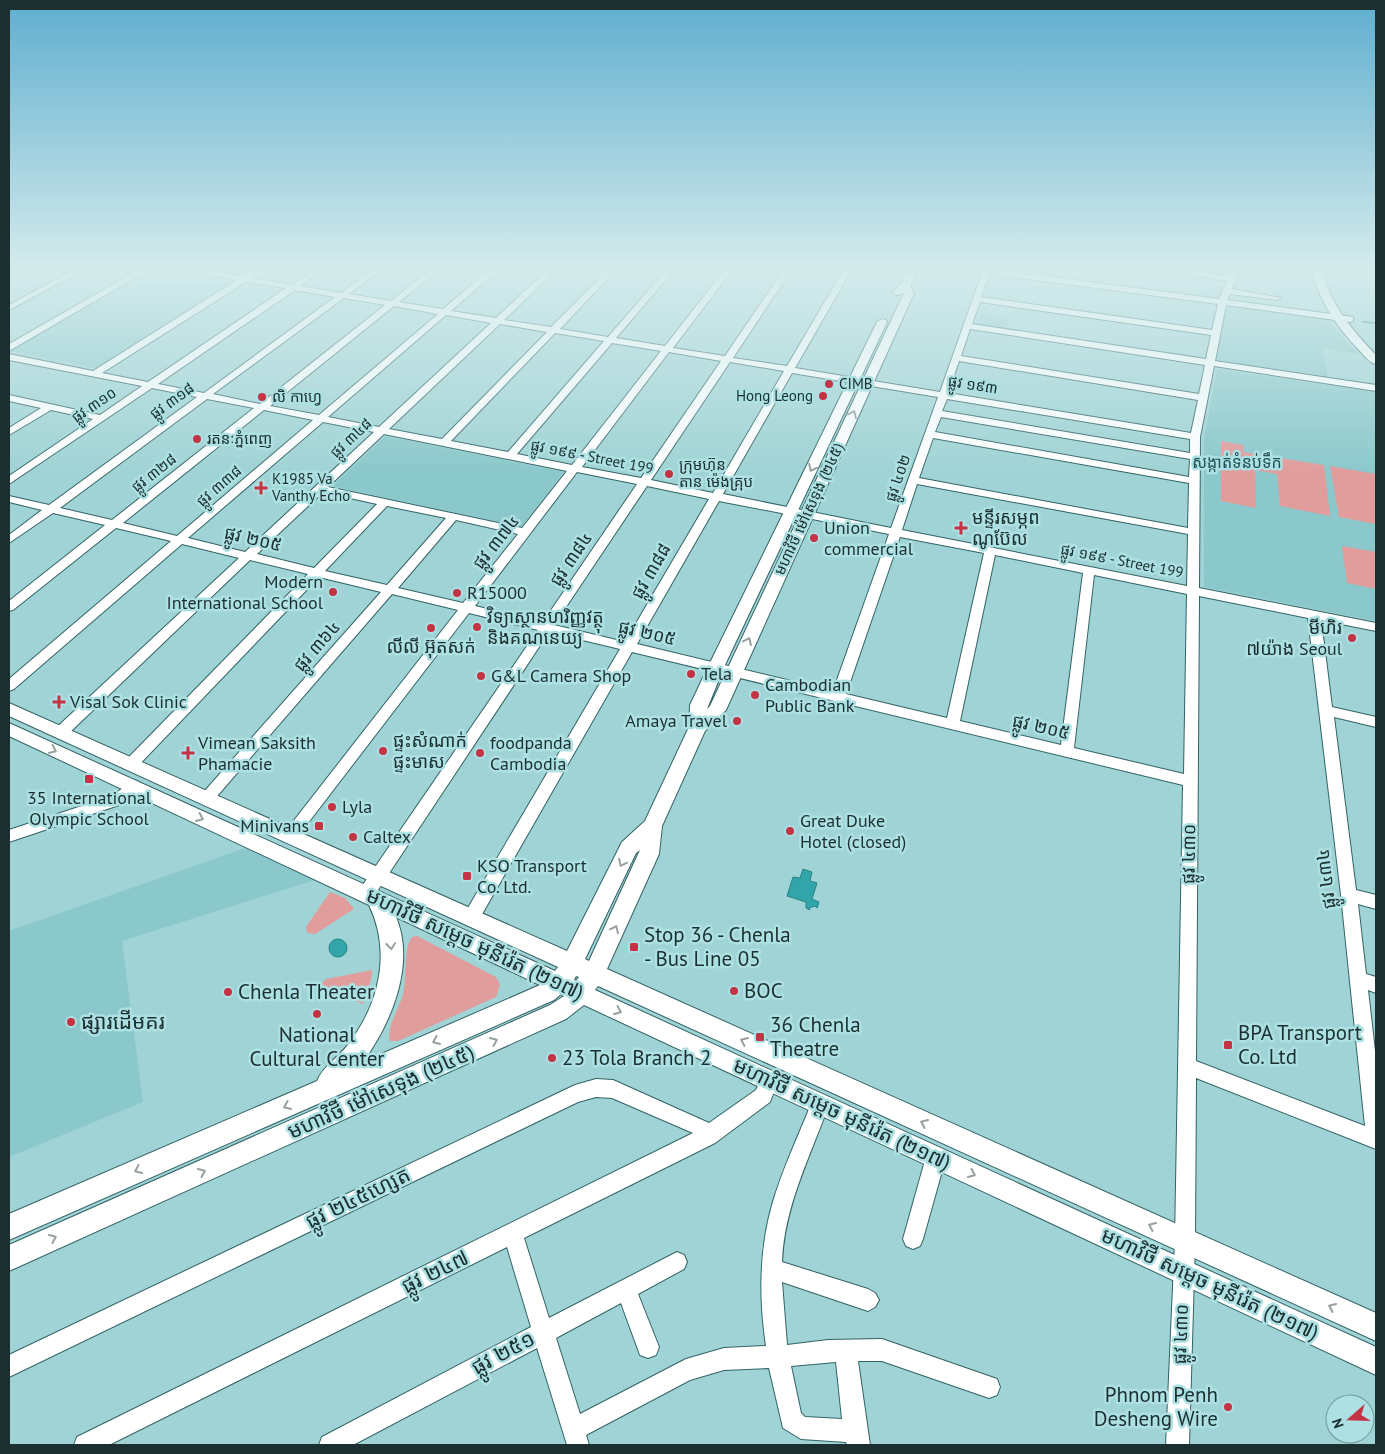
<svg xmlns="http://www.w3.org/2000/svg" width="1385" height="1454" font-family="'PT Sans','Noto Sans Khmer',sans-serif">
<rect width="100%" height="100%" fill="#a0d3d5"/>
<g fill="#8bc8cb">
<path d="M151 269 231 282 96 368 9 351Z"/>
<path d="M1230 306 1322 318 1332 325 1348 344 1360 354 1323 349 1328 378 1219 361 1216 359 1226 308Z"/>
<path d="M981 313 1009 317 1006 330 977 325Z"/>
<path d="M1217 369 1376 392V621L1204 587V438Z"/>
<path d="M385 436 475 454 564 472 521 527 333 486Z"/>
<path d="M248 847 318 879 122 941 143 1102 9 1157V931Z"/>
</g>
<g fill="#e19c9c">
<path d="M1221 441 1243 445 1244 452 1324 465 1330 516 1280 506 1277 474 1255 470 1256 508 1221 501Z"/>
<path d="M1330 466 1376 474V524L1339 517Z"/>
<path d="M1342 546 1376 552V589L1347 583Z"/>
<path d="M330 892 345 898 354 909 315 934 307 933 306 927Z"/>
<path d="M417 936 496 977 500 985 496 997 398 1041H390C386 1028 399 1008 403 995 407 978 403 949 412 937Z"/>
<path d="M372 970 371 980 363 1004 319 986 326 979Z"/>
</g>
<g fill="#31a5aa" stroke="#2a8285">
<path d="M803 869 812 872 810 881 817 883 812 899 819 902 817 908 815 906 809 908 810 910 806 908V902L787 896 793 877 800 878Z"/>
<circle cx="338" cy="948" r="9"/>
</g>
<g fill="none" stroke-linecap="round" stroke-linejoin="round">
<path stroke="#2a8285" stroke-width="2" d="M1363 322 1376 323"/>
<g stroke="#326365" stroke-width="2">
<g id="minor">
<path d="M9 269H21L9 272Z"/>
<path d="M75 269H85L9 310V305Z"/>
<path d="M140 269H150L9 351V344Z"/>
<path d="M180 269H198L243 276 255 269H264L251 278 292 285 315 269H324L300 286 341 293 373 269H382L349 294 391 301 431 269H440L399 302 443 309 490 269H499L451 311 496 318 548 269H557L504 320 551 327 609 269H617L560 329 608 337 667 269H675L616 338 665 346 725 269H733L673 348 725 356 784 269H792L733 358 787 366 844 269H852L795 368 940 392 982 273 969 269H991L1219 299 1227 281 1157 269H1178L1229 276 1232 269H1240L1232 289 1281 298 1277 300 1230 294 1227 300 1353 317V321L1350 322 1226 305 1215 361 1376 385V391L1214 366 1200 437 1199 588 1376 623V631L1321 620 1332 707 1376 717V727L1334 717 1356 890 1376 895V909L1358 904 1366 974 1376 977V993L1368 990 1376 1060V1149L1196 1078 1195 1241 1189 1445H1166L1175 1241 1183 785 632 652 477 923 471 925 465 923 463 918 465 913 620 649 549 632 372 899 366 901 360 899 358 894 360 889 538 630 469 613 295 840 290 842 285 840 282 836 285 832 458 610 392 594 212 802H202L200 798 202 794 381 592 319 577 136 768H126L124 764 126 760 308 574 250 560 66 736H56L54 732 56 728 239 558 182 544 14 689 9 691V679L171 541 116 528 13 610 9 611V601L105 525 53 513 9 543V535L42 510 9 502V496L49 505 197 397 152 388 9 484V476L93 419 51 410 9 435V428L41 408 9 401V395L100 415 142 386 9 360V354L93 371 237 280ZM989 274 1218 304 1212 330 981 297ZM246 282 286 288 148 382 102 373ZM295 290 335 297 204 393 158 384ZM344 298 385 305 260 404 213 394ZM980 302 1211 335 1206 359 972 324ZM394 306 438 314 319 415 270 406ZM446 315 491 323 379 427 328 417ZM500 324 547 332 442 439 389 429ZM970 329 1205 365 1199 394 961 356ZM555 333 604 341 508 452 451 441ZM612 343 661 351 572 465 517 454ZM669 352 721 361 641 478 582 467ZM959 361 1198 400 1191 433 948 393ZM730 362 784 371 713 493 651 480ZM792 373 938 397 891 528 723 494ZM207 399 254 408 112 520 60 508ZM947 399 1190 439V453L942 411ZM264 410 313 420 177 536 123 523ZM941 417 1190 459 1189 477 935 432ZM323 422 374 432 245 552 188 538ZM384 434 567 471 522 528 328 487ZM933 438 1189 483 1188 528 919 478ZM577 472 637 484 543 622 475 606ZM917 484 1188 534 1187 586 902 530ZM647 486 709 499 625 642 554 625ZM323 492 377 504 314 568 257 554ZM719 501 889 534 833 691 637 644ZM387 506 446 518 387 585 325 571ZM456 520 518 534 463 603 398 588ZM900 537 984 553 947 718 846 694ZM995 555 1083 573 1061 745 960 721ZM1094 575 1187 594 1184 774 1074 748ZM1199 596 1308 618 1341 895 1365 1126 1196 1061Z"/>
<path d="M134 780 139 782 141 786 122 804 9 842V830L112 796Z"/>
<path d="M769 1072 775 1075 778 1081 770 1102 715 1143 524 1238 549 1318 677 1252 684 1255 687 1262 684 1269 638 1294 659 1347 656 1355 648 1358 640 1355 621 1303 556 1338 580 1414 686 1359 724 1348 766 1346C759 1299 759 1251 772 1205 782 1170 798 1137 811 1104L813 1097 820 1095 827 1097 829 1104C811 1155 784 1206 782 1262L868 1289 875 1293 879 1300 875 1307 868 1311 782 1282 787 1345 828 1340 882 1339 997 1379 1000 1387 997 1395 989 1398 882 1361H858L870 1445H847L846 1442 801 1439 783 1428 769 1368 724 1370 690 1380 586 1435 589 1445H567L537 1348 353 1445H319L322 1437 531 1327 507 1247 109 1445H74L77 1437 693 1133 612 1098 596 1097 578 1102 9 1377V1355L575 1085 596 1079 613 1080 709 1123 756 1090 763 1075ZM836 1362 842 1419 805 1417 801 1413 791 1366Z"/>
<path d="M936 1147 943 1150 946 1157 923 1239 920 1246 913 1249 906 1246 903 1239 926 1157 929 1150Z"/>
</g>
</g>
<g stroke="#326365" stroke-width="2">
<g id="major">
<path d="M908 269H918L910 286 914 293 726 710 705 731 662 826 659 854 607 969 1376 1313V1341L598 986 595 990 1376 1347V1375L584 1005 566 1019 9 1271V1245L550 1005 564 996 561 994 554 1000 9 1240V1214L317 1081C322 1068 338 1057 347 1046 379 1005 392 953 369 905L9 736V723L555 971 558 967 9 716V703L567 951 622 842 645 821 689 727 690 705 708 667 877 322 882 319 886 320 887 322 724 667 707 709 710 706 904 293 897 295 892 292 901 284ZM640 850 589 961 585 959 636 853ZM396 917 540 985 363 1062C391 1023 416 965 396 917ZM576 976 579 977 576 981 574 980Z"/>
<path d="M1312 269H1322C1330 304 1351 329 1376 355V364C1369 363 1364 355 1359 350 1336 326 1319 301 1312 269Z"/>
</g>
</g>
<use href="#minor" fill="#fff" fill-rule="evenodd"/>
<use href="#major" fill="#fff" fill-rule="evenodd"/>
</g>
<defs><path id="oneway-chevron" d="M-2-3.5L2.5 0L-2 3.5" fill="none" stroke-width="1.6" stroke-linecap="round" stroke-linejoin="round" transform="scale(1.25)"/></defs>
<g stroke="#98a1a2">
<use href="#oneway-chevron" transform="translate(853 414) rotate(-65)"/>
<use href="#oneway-chevron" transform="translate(812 468) rotate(116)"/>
<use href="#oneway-chevron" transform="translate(748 641) rotate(-65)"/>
<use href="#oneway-chevron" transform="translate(53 750) rotate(25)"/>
<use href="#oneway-chevron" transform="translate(200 818) rotate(25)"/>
<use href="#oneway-chevron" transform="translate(622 863) rotate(116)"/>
<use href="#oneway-chevron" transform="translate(615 929) rotate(-65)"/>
<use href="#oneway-chevron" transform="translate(391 946) rotate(84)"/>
<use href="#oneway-chevron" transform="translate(618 1011) rotate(25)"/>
<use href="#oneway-chevron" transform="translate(436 1041) rotate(156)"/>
<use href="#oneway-chevron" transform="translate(494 1041) rotate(-24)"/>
<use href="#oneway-chevron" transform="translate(744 1041) rotate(-156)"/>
<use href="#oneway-chevron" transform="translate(287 1106) rotate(157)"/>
<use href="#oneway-chevron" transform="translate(924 1123) rotate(-156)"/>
<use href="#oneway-chevron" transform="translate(138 1170) rotate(156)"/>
<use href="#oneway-chevron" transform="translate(202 1172) rotate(-24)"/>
<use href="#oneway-chevron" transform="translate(972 1174) rotate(25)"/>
<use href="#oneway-chevron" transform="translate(1152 1226) rotate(-156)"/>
<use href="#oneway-chevron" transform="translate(53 1238) rotate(-24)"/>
<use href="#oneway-chevron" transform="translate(1332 1307) rotate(-156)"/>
</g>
<linearGradient id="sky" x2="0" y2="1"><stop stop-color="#5faecf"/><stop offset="0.57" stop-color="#d4ebec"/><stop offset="1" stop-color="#d4ebec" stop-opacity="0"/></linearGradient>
<rect width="1385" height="473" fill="url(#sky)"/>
<g fill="#c43344" stroke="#ade0e2" stroke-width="2">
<circle cx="829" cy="384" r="5"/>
<circle cx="823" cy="396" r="5"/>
<circle cx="262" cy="397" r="5"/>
<circle cx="197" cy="439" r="5"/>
<circle cx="669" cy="474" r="5"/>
<path d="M258.5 480.5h5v5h5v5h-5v5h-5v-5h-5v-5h5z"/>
<path d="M958.5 520.5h5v5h5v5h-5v5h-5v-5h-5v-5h5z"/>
<circle cx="814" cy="538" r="5"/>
<circle cx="333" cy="592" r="5"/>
<circle cx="457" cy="593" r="5"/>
<circle cx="477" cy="627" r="5"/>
<circle cx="431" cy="628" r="5"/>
<circle cx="1352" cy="638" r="5"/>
<circle cx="691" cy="674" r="5"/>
<circle cx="481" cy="676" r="5"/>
<circle cx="755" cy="695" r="5"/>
<path d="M56.5 694.5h5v5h5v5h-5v5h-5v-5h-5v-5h5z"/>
<circle cx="737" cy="721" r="5"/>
<circle cx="383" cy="751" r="5"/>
<path d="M185.5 745.5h5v5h5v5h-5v5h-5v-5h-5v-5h5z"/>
<circle cx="480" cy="753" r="5"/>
<rect x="84" y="774" width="10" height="10" rx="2.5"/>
<circle cx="332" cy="807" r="5"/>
<rect x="314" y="821" width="10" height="10" rx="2.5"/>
<circle cx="790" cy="831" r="5"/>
<circle cx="353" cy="837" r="5"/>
<rect x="462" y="871" width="10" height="10" rx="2.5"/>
<rect x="629" y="942" width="10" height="10" rx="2.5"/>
<circle cx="734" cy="991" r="5"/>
<circle cx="228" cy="992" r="5"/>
<circle cx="317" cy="1014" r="5"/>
<circle cx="71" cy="1022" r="5"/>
<rect x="755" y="1032" width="10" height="10" rx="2.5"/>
<rect x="1223" y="1040" width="10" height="10" rx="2.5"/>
<circle cx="552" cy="1058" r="5"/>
<circle cx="1228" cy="1407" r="5"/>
</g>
<g text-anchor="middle" stroke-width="5" stroke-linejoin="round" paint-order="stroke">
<g font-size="15" fill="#1b2f30" stroke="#ade0e2" text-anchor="start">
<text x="839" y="389">CIMB</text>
<text x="813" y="401" text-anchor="end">Hong Leong</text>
<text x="272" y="402">លិ កាហ្វេ</text>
<text x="207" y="444">រតនៈភ្នំពេញ</text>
<text x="679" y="470">ក្រុមហ៊ុន<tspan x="679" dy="17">តាន ម៉េងគ្រុប</tspan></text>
<text x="272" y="484">K1985 Va<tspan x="272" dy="17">Vanthy Echo</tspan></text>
</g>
<g font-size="15" fill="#1b2f30" stroke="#ade0e2">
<text transform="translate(973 385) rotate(9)" y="5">ផ្លូវ ១៩៣</text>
<text transform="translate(172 401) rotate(-36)" y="5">ផ្លូវ ៣១៨</text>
<text transform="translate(94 405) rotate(-34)" y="5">ផ្លូវ ៣១០</text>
<text transform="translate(351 438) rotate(-43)" y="5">ផ្លូវ ៣៤៨</text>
<text transform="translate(592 457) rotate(11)" y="5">ផ្លូវ ១៩៩ - Street 199</text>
<text transform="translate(154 473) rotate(-38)" y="5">ផ្លូវ ៣២៨</text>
<text transform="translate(898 478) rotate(-71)" y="5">ផ្លូវ ៤០២</text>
<text transform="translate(219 486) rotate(-41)" y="5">ផ្លូវ ៣៣៨</text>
<text transform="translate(809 509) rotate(-65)" y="5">មហាវិថី ម៉ៅសេទុង (២៤៥)</text>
<text transform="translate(1122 561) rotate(11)" y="5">ផ្លូវ ១៩៩ - Street 199</text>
</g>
<g font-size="16" fill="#225355" stroke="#ade0e2">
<text x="1237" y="468">សង្កាត់ទំនប់ទឹក</text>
</g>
<g font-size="18" fill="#1b2f30" stroke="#ade0e2" text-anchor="start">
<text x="972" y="524">មន្ទីរសម្ភព<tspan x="972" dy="21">ណូប៊ែល</tspan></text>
<text x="824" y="534">Union<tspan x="824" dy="21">commercial</tspan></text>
<text x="323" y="588" text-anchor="end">Modern<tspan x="323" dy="21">International School</tspan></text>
<text x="467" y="599">R15000</text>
<text x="487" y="623">វិទ្យាស្ថានហរិញ្ញវត្ថុ<tspan x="487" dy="21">និងគណនេយ្យ</tspan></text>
<text x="1342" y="634" text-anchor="end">មីហិរ<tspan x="1342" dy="21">៧យ៉ាង Seoul</tspan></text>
<text x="431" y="653" text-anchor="middle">លីលី អ៊ុតសក់</text>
<text x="701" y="680">Tela</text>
<text x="491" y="682">G&amp;L Camera Shop</text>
<text x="765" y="691">Cambodian<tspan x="765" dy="21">Public Bank</tspan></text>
<text x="70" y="708">Visal Sok Clinic</text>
<text x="727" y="727" text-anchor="end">Amaya Travel</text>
<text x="393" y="747">ផ្ទះសំណាក់<tspan x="393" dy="21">ផ្ទះមាស</tspan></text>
<text x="198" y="749">Vimean Saksith<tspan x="198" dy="21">Phamacie</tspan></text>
<text x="490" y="749">foodpanda<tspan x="490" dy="21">Cambodia</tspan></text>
<text x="89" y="804" text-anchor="middle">35 International<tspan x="89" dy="21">Olympic School</tspan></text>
<text x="342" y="813">Lyla</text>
<text x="800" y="827">Great Duke<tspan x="800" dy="21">Hotel (closed)</tspan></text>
<text x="309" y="832" text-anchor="end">Minivans</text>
<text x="363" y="843">Caltex</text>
<text x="477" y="872">KSO Transport<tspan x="477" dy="21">Co. Ltd.</tspan></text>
</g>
<g font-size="18" fill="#1b2f30" stroke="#ade0e2">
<text transform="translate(253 539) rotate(13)" y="6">ផ្លូវ ២០៥</text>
<text transform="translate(496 542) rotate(-52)" y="6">ផ្លូវ ៣៧៤</text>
<text transform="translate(571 559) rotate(-56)" y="6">ផ្លូវ ៣៨៤</text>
<text transform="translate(651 571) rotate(-60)" y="6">ផ្លូវ ៣៨៨</text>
<text transform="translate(647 633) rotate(13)" y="6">ផ្លូវ ២០៥</text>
<text transform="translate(317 646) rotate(-49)" y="6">ផ្លូវ ៣៦៤</text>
<text transform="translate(1041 727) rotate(13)" y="6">ផ្លូវ ២០៥</text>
<text transform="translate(1189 854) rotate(-89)" y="6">ផ្លូវ ៤៣០</text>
<text transform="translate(1326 879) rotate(-97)" y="6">ផ្លូវ ៤៣៤</text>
<text transform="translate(1181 1334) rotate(-88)" y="6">ផ្លូវ ៤៣០</text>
</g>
<g font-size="21" fill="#1b2f30" stroke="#ade0e2" text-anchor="start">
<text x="644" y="942">Stop 36 - Chenla<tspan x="644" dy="24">- Bus Line 05</tspan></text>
<text x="744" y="998">BOC</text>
<text x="238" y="999">Chenla Theater</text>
<text x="81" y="1029">ផ្សារដើមគរ</text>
<text x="770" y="1032">36 Chenla<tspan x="770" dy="24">Theatre</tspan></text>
<text x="1238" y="1040">BPA Transport<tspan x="1238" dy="24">Co. Ltd</tspan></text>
<text x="317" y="1042" text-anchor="middle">National<tspan x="317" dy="24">Cultural Center</tspan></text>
<text x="562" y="1065">23 Tola Branch 2</text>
<text x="1218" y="1402" text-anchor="end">Phnom Penh<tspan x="1218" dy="24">Desheng Wire</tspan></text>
</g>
<g font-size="21" fill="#1b2f30" stroke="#ade0e2">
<text transform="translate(475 944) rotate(25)" y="7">មហាវិថី សម្តេច មុនីរ៉េត (២១៧)</text>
<text transform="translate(381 1092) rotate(-24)" y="7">មហាវិថី ម៉ៅសេទុង (២៤៥)</text>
<text transform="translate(842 1114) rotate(25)" y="7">មហាវិថី សម្តេច មុនីរ៉េត (២១៧)</text>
<text transform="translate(358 1198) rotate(-26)" y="7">ផ្លូវ ២៤៥ហ្សេត</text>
<text transform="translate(435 1272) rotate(-26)" y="7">ផ្លូវ ២៤៧</text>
<text transform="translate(1210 1284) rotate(25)" y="7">មហាវិថី សម្តេច មុនីរ៉េត (២១៧)</text>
<text transform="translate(503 1353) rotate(-28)" y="7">ផ្លូវ ២៥១</text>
</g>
</g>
<rect width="1385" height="1454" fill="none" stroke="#1b2f30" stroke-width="20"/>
<g transform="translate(1350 1419) rotate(250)"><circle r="24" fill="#ade0e2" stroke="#73999b"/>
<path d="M0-4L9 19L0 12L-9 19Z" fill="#c43344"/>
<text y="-8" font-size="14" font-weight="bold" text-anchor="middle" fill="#1b2f30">N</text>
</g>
</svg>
